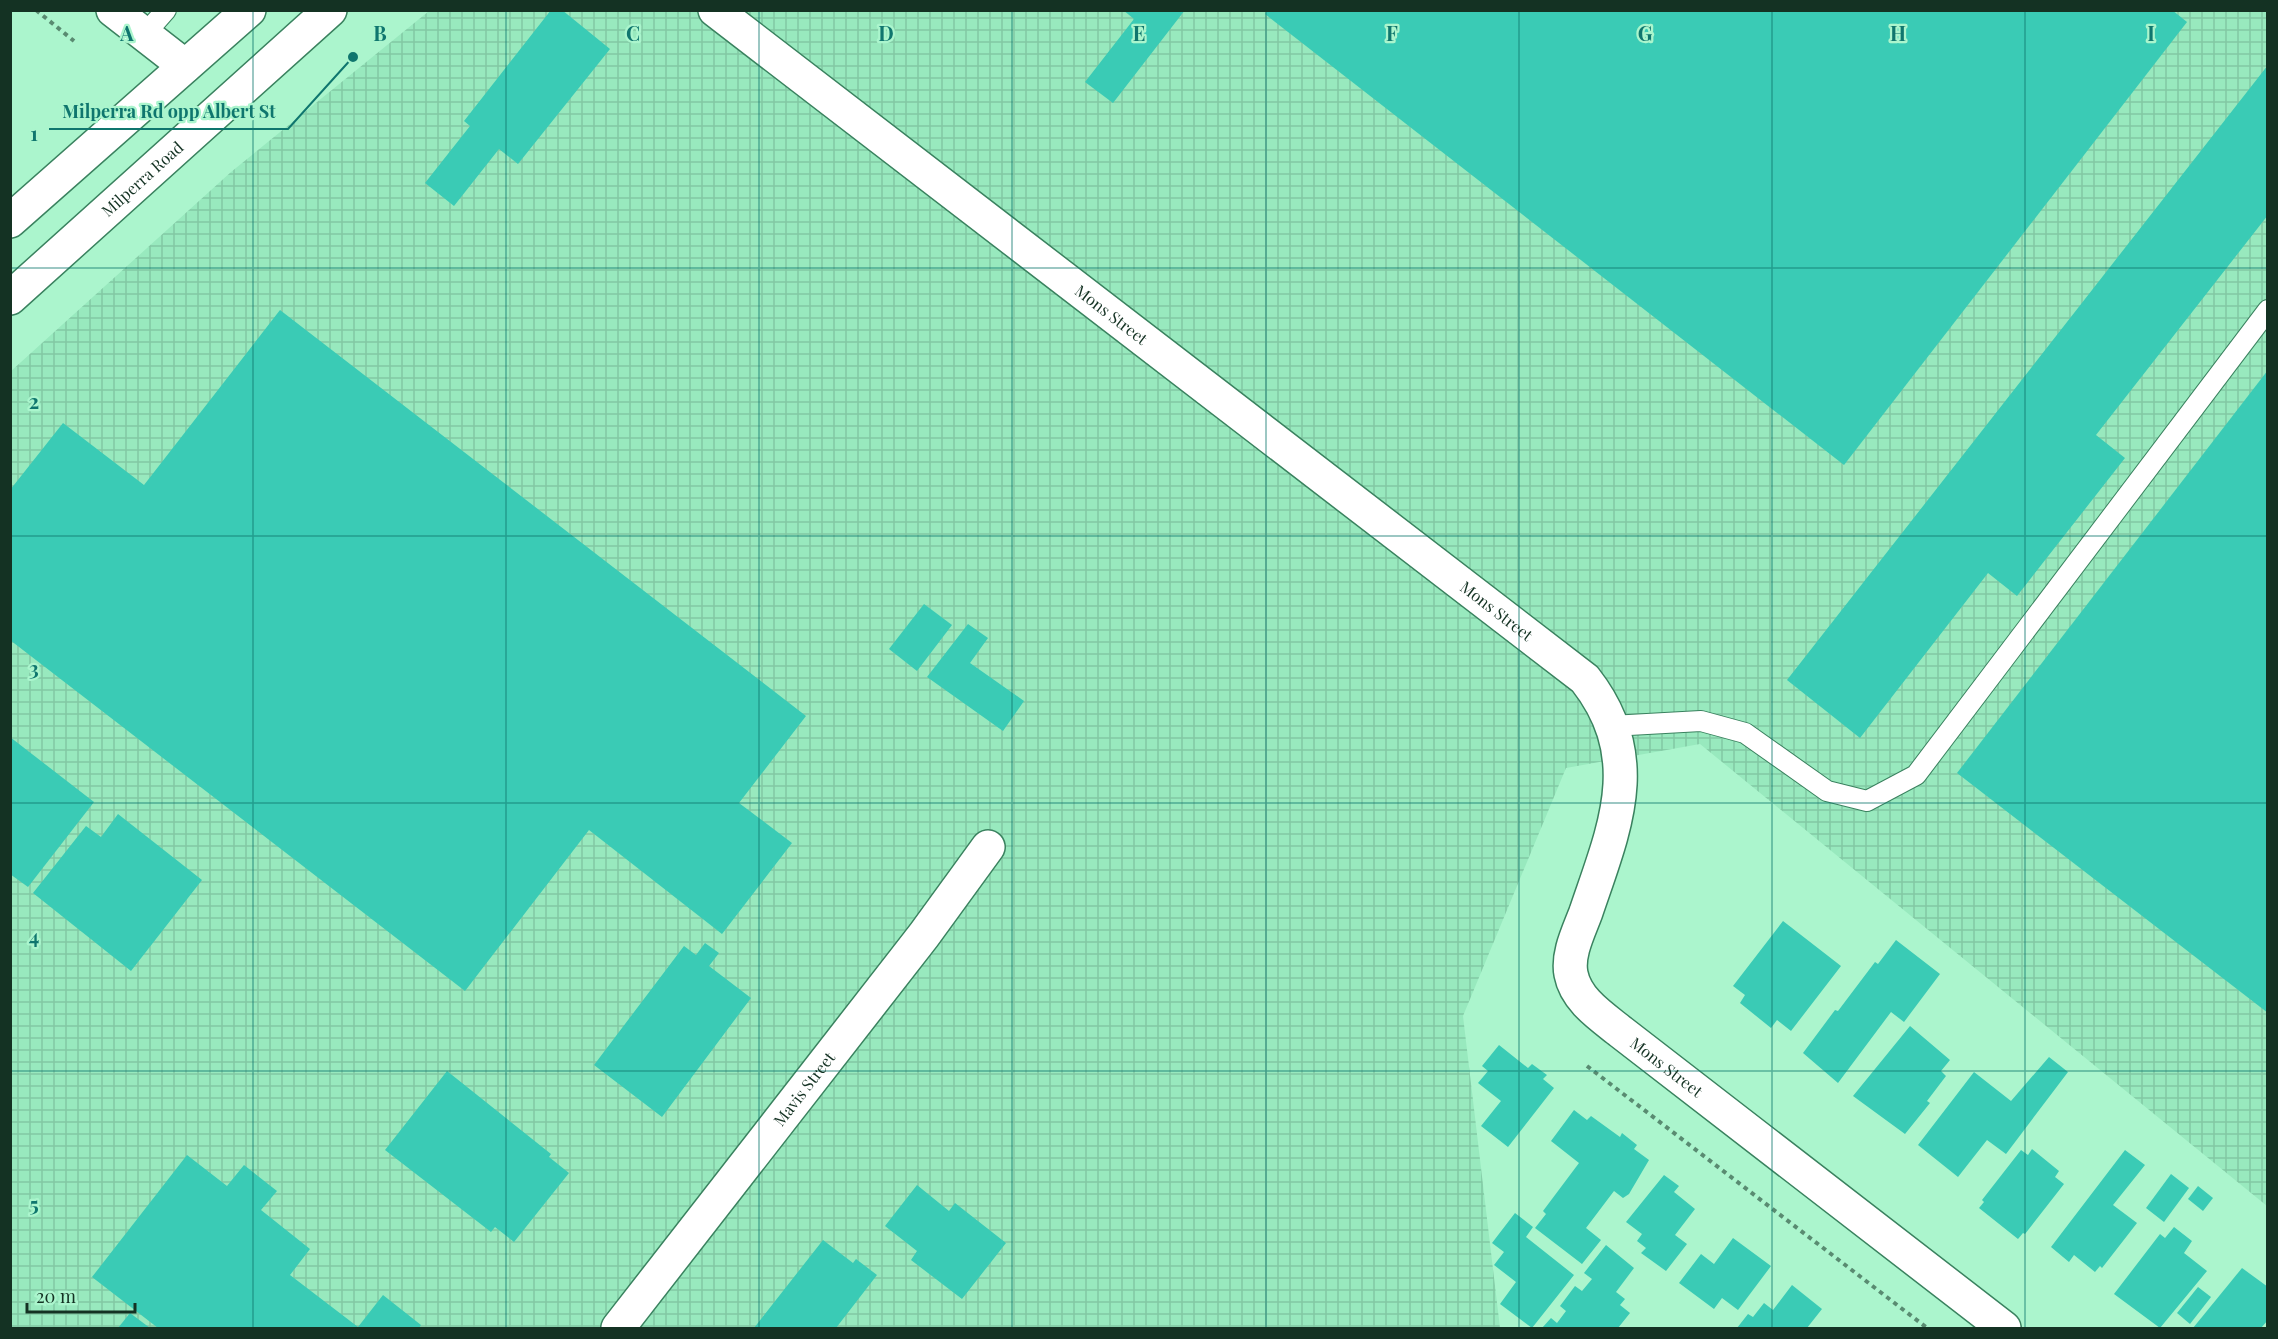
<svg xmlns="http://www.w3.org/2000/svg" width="2278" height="1339" font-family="'Playfair Display',serif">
<defs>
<pattern id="industrial-grid" width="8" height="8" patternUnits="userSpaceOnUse" patternTransform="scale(1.5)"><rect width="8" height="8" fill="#98e9be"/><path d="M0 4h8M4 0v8" fill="none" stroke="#82c8a3"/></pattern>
</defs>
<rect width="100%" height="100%" fill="#abf5cd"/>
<path fill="url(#industrial-grid)" d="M429 11H2267V1206L1700 744 1566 768 1463 1016 1500 1328H11L10 372 231 172Z"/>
<g fill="#3acbb5">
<path d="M551 10H562L610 49 518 164 499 149 454 206 425 183 470 126 464 121Z"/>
<path d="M1123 10H1185L1113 103 1085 82 1134 19Z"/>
<path d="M1268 10H2172L2187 22 1844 465 1265 14Z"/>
<path d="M2268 65V215L2096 435 2125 458 2017 596 1988 573 1860 738 1787 680Z"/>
<path d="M280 310 806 716 739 803 792 843 722 934 589 830 465 991 10 640V490L63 423 144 485Z"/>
<path d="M2268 370V1013L1957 773Z"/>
<path d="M924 604 952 625 917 671 889 649Z"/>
<path d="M968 624 988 638 970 663 1024 701 1003 731 927 677Z"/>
<path d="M10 737 94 802 28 887 10 874Z"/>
<path d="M118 814 202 880 131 971 33 893 86 826 101 837Z"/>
<path d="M1783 921 1841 966 1791 1031 1777 1020 1771 1028 1740 1003 1745 995 1733 986Z"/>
<path d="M1896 940 1940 974 1904 1022 1891 1012 1838 1083 1803 1053 1835 1010 1838 1011 1875 962 1878 964Z"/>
<path d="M705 943 719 953 709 966 751 998 662 1117 594 1065 684 946 696 955Z"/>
<path d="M1910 1026 1950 1060 1941 1071 1946 1076 1927 1101 1930 1103 1905 1134 1853 1096Z"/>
<path d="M1499 1045 1528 1068 1532 1064 1547 1075 1543 1079 1554 1088 1508 1147 1481 1126 1501 1101 1478 1083 1488 1071 1482 1066Z"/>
<path d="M2049 1057 2068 1072 2006 1154 1987 1140 1958 1177 1918 1145 1974 1072 2011 1101Z"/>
<path d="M447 1071 551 1154 549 1157 569 1173 514 1242 495 1227 491 1232 385 1150Z"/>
<path d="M1574 1110 1587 1120 1591 1116 1620 1137 1622 1133 1637 1145 1634 1149 1649 1160 1629 1194 1623 1198 1614 1191 1586 1228 1601 1240 1582 1264 1535 1228 1546 1214 1543 1211 1579 1163 1551 1141Z"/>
<path d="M2032 1149 2059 1171 2055 1177 2064 1184 2025 1234 2023 1233 2018 1239 1979 1208 1984 1202 1982 1200 2021 1150 2028 1155Z"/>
<path d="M2125 1150 2145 1165 2113 1205 2137 1223 2102 1268 2100 1266 2095 1272 2074 1255 2069 1262 2051 1247Z"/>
<path d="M187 1155 227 1186 244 1165 277 1191 261 1210 310 1249 290 1275 358 1327 383 1295 421 1325 419 1328H158L92 1277Z"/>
<path d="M2171 1174 2189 1188 2164 1222 2146 1208Z"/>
<path d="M1664 1175 1679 1186 1674 1192 1695 1209 1675 1235 1687 1244 1666 1271 1641 1253 1646 1248 1637 1241 1642 1234 1626 1222Z"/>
<path d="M917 1185 949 1211 955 1203 1006 1243 962 1299 911 1260 917 1251 885 1226Z"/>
<path d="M2198 1186 2213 1198 2203 1211 2188 1199Z"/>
<path d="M1515 1213 1533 1227 1526 1237 1574 1275 1532 1328 1500 1304 1516 1282 1494 1265 1504 1252 1492 1243Z"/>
<path d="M2174 1227 2192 1241 2184 1253 2207 1271 2160 1328 2114 1294 2160 1234 2165 1238Z"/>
<path d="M1733 1238 1771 1266 1738 1310 1722 1298 1714 1309 1679 1283 1701 1254 1714 1264Z"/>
<path d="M823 1240 853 1263 856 1259 877 1275 836 1328H754Z"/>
<path d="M1606 1245 1634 1268 1616 1292 1625 1299 1620 1305 1630 1313 1618 1328H1542L1551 1318 1557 1323 1566 1311 1560 1306 1575 1286 1582 1291 1592 1279 1584 1273Z"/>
<path d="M2242 1268 2268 1287V1320L2261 1328H2193Z"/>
<path d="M1792 1285 1822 1309 1807 1328H1737L1748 1314 1753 1317 1764 1303 1773 1310Z"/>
<path d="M2198 1287 2211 1297 2190 1324 2177 1313Z"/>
<path d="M130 1313 150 1328H118Z"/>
</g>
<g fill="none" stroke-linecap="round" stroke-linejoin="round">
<g stroke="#3a825f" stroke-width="22">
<g id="lane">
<path d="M144 35 166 10"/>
<path d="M1611 726 1701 721 1745 733 1827 791 1867 801 1916 775 2268 310"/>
</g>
</g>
<g stroke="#3a825f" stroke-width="36">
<g id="street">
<path d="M113 10 185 66"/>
<path id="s1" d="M715 10 1585 679C1647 758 1614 829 1586 912 1579 931 1567 954 1571 974 1576 1000 1601 1016 1621 1032L2004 1328"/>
<path id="s2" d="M618 1328 924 935 988 847"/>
</g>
</g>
<g stroke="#3a825f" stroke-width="36">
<g id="highway">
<path d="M10 221 249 10"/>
<path id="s3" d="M10 298 330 10"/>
</g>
</g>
<g stroke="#598b71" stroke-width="4" stroke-dasharray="4.5 4.5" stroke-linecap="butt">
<path d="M36 10 74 41"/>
<path d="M1587 1066 1927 1328"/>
</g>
<use href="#lane" stroke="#fff" stroke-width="20"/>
<use href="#street" stroke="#fff" stroke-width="33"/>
<use href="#highway" stroke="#fff" stroke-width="33"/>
</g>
<path fill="none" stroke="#0f766e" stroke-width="1.5" stroke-opacity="0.55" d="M253 10V1328M506 10V1328M759 10V1328M1012 10V1328M1266 10V1328M1519 10V1328M1772 10V1328M2025 10V1328M10 268H2268M10 536H2268M10 803H2268M10 1071H2268"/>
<g text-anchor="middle" stroke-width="4.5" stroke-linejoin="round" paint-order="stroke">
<g font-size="16" fill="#143223" stroke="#abf5cd">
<text dy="6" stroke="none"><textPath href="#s3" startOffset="178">Milperra Road</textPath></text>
<text dy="6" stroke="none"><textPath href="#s1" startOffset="500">Mons Street</textPath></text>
<text dy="6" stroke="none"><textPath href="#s1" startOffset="986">Mons Street</textPath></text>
<text dy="6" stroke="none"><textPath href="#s1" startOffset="1544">Mons Street</textPath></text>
<text dy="6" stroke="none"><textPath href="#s2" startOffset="303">Mavis Street</textPath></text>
</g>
</g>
<g font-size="20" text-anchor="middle" font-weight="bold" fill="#0f766e" stroke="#abf5cd" stroke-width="4.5" stroke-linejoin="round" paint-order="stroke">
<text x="127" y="41">A</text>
<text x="380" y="41">B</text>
<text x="633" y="41">C</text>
<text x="886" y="41">D</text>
<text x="1139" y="41">E</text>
<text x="1392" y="41">F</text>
<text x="1645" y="41">G</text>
<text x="1898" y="41">H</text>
<text x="2151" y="41">I</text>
<text x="34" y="141">1</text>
<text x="34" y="409">2</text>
<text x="34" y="676">3</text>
<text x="34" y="944">4</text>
<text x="34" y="1212">5</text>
</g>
<path fill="none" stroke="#0f766e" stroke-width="2" d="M353 57L288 129H49"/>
<circle fill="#0f766e" stroke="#abf5cd" stroke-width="2" cx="353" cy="57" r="6"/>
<g font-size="18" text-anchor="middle" font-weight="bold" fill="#0f766e" stroke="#abf5cd" stroke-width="4.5" stroke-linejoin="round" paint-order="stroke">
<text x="169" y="118">Milperra Rd opp Albert St</text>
</g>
<rect width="2278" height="1339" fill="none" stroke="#143223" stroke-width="24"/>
<path d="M27 1303v9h108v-9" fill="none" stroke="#143223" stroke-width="3"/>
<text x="36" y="1303" font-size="18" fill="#143223" stroke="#abf5cd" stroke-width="4.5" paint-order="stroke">20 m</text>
</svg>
